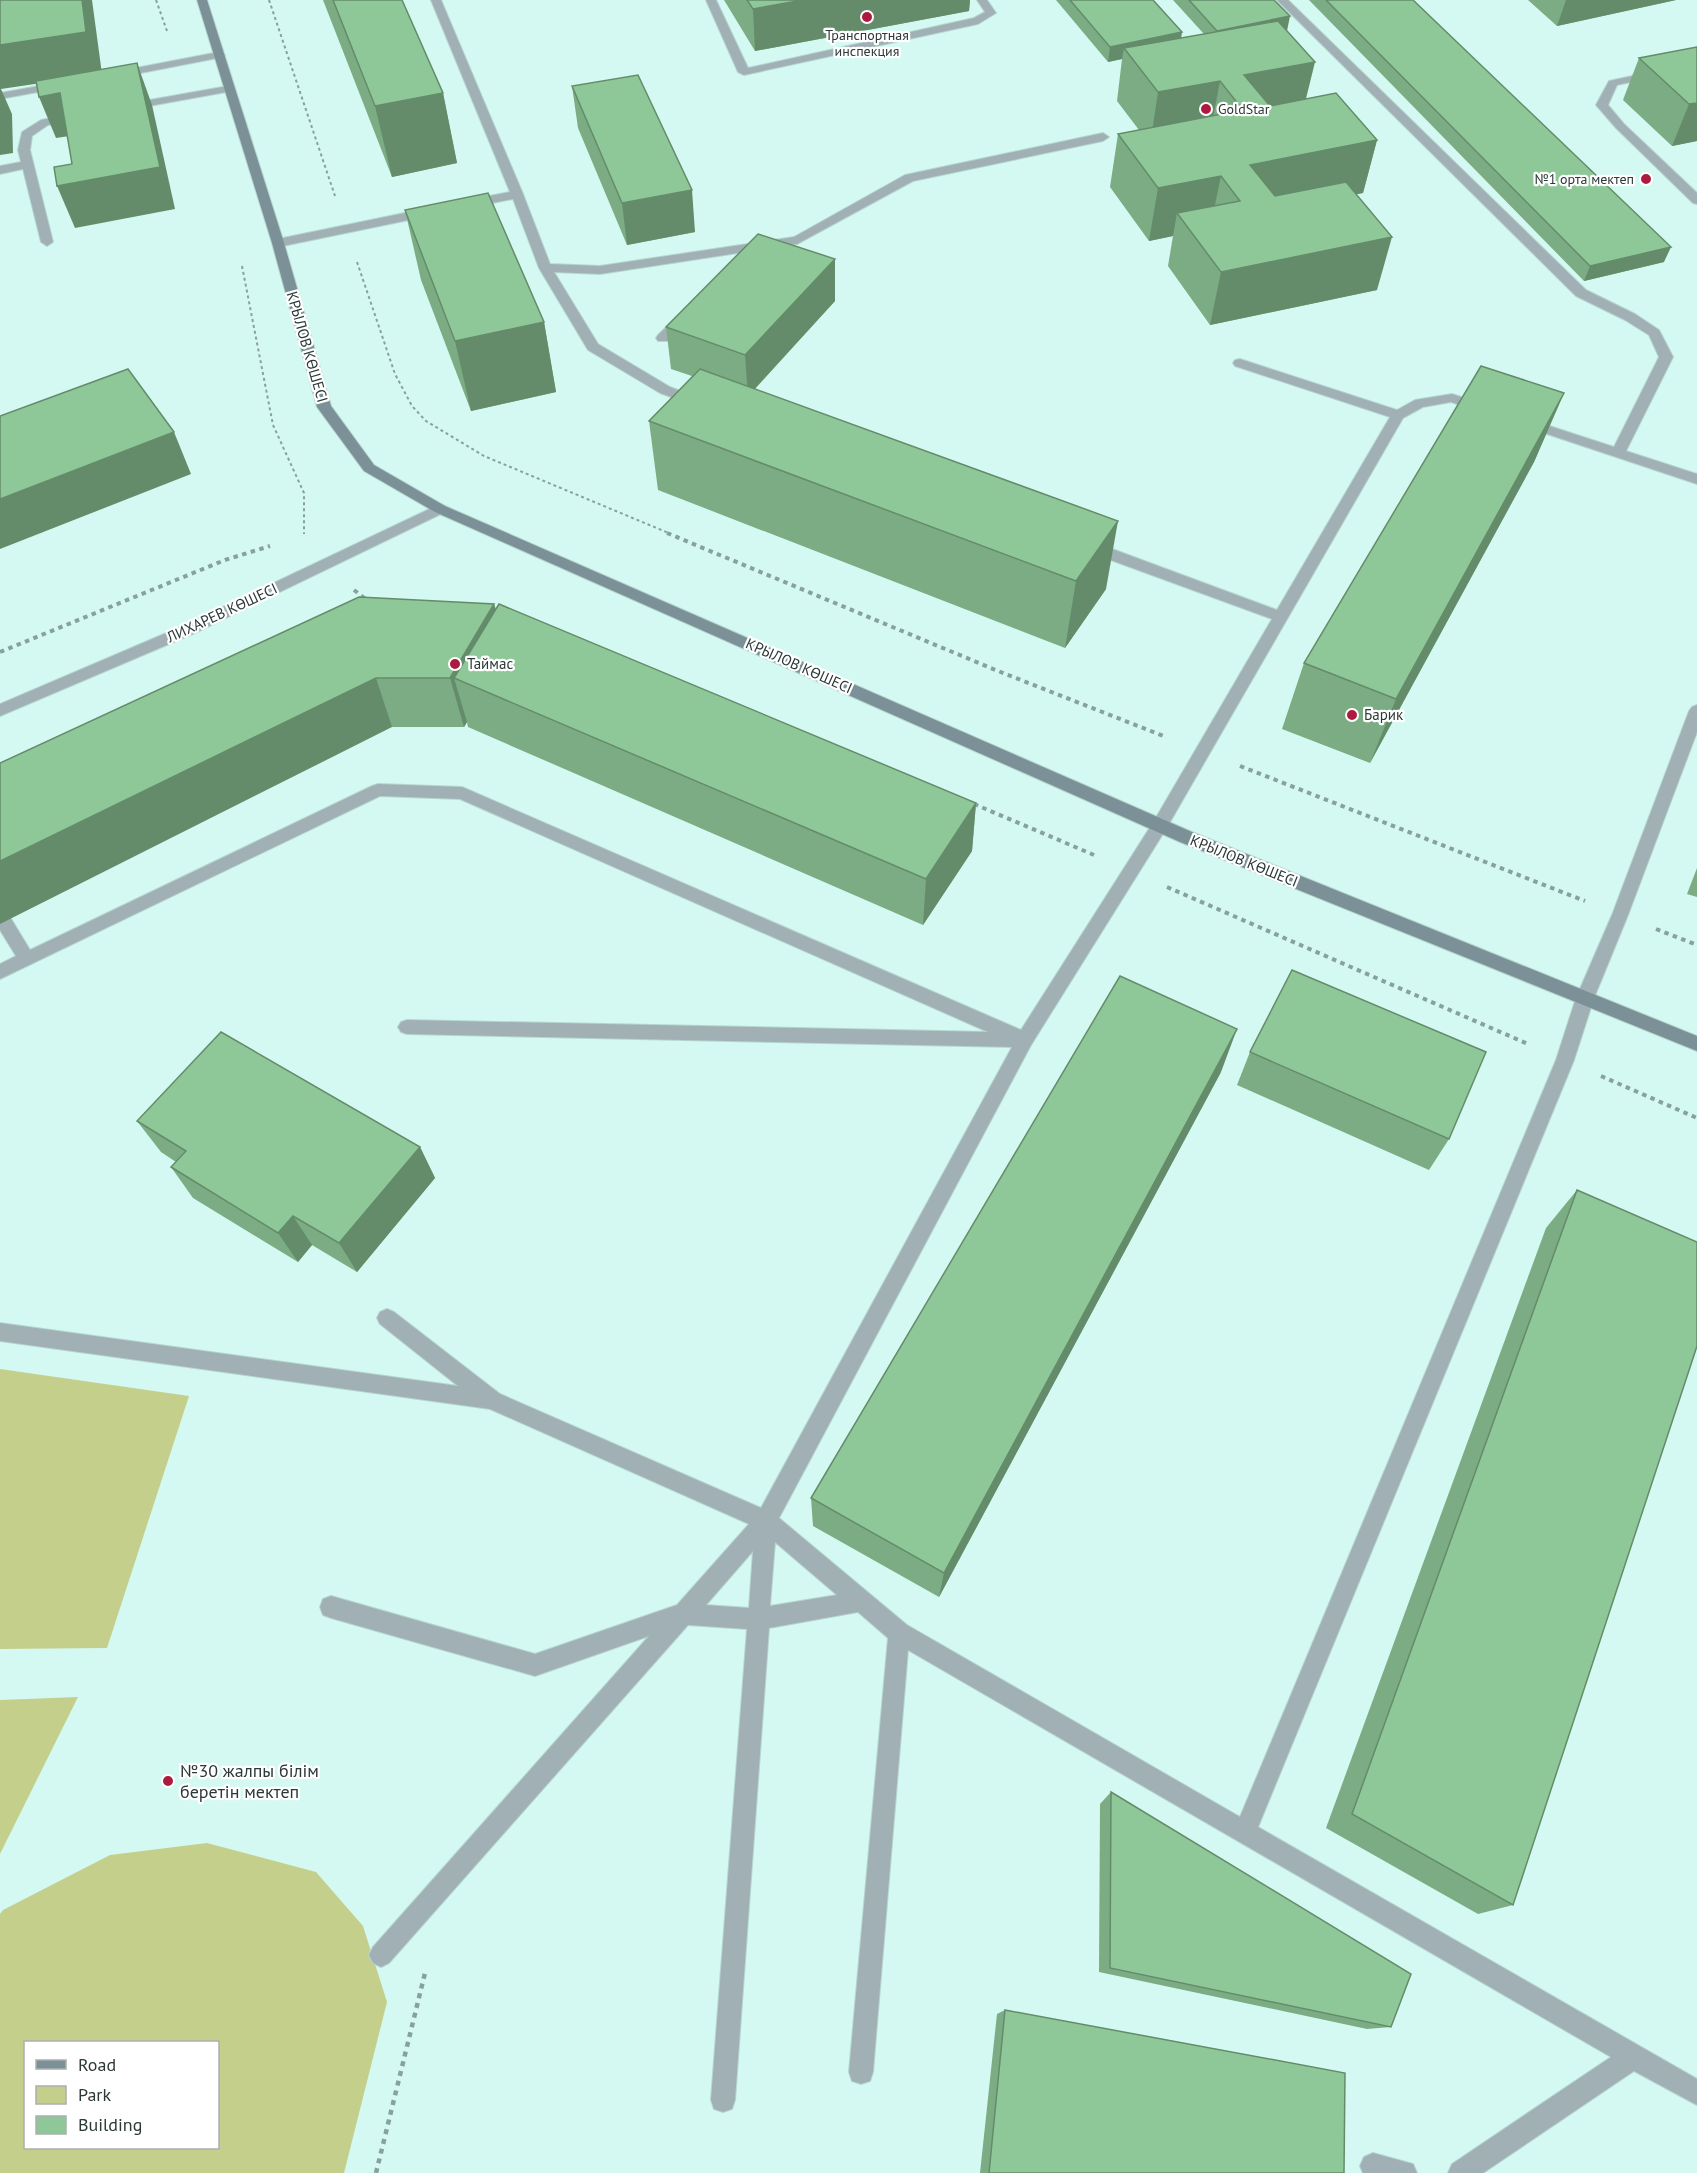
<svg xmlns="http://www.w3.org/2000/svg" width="1697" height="2173" font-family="'PT Sans',sans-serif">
<rect width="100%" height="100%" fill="#d4f9f2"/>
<g fill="#c5cf8c" fill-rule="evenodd">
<path d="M0 1369 189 1396 107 1648 0 1649Z"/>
<path d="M78 1697 0 1854V1700Z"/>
<path d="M207 1843 316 1872 363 1926 387 2002 344 2173H0V1914L3 1910 110 1855ZM26 2042H218V2148H26Z"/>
</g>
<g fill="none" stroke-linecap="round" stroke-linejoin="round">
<g stroke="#b6d6d0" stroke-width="2">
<g id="lane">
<path d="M431 0H441L523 194 550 264 600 266 794 237 905 175 1103 133 1109 137 1103 141 913 181 797 244 600 274 554 272 598 344 670 387 701 399 703 402 701 405 696 406 660 393 588 350 539 268 513 199 467 208 461 204 463 201 510 192Z"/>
<path d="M706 0H716L748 68 974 18 985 12 977 0H987L996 13 978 24 744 75 738 72Z"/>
<path d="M1277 0H1288L1586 290 1635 314 1659 330 1673 357 1626 451 1697 474V484L1520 425 1518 422 1525 418 1614 447 1659 357 1649 335 1625 320 1576 296Z"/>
<path d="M219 52 225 55 223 57 115 78 109 75 115 72Z"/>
<path d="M1697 62V68L1617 85 1608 105 1624 124 1697 193V204L1693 203 1616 128 1596 105 1609 81Z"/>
<path d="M61 82 67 85 65 87 0 99V93Z"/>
<path d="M228 86 232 87V91L127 110 121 107 127 104Z"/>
<path d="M73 114 77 115V119L48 125 32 136 30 150 53 242 47 246 41 242 23 169 0 174V166L21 162 18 150 22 132 41 120Z"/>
<path d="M429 208 433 209V215L278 247 272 243 278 239Z"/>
<path d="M684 314 689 315 690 318 689 321 668 341H658L656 338 658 335 679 315Z"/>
<path d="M1240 359 1397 410 1415 400 1452 394 1489 406 1491 409 1484 413 1451 402 1423 407 1403 418 1166 829 1031 1045 779 1518 907 1625 1240 1817 1556 1060 1576 998 1612 915 1689 711 1692 707 1697 705V732L1628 915 1594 998 1574 1060 1258 1827 1697 2079V2105L1634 2071 1483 2173H1448L1452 2164 1611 2057 908 1650 873 2072 870 2081 861 2084 852 2081 849 2072 888 1638 858 1612 769 1628 735 2100 732 2109 723 2112 714 2109 711 2100 747 1629 688 1625 389 1963 381 1967 373 1963 369 1955 373 1947 649 1636 535 1676 331 1618 323 1615 320 1607 323 1599 331 1596 535 1654 677 1605 749 1524 490 1409 0 1341V1323L458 1386 380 1324 377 1318 380 1312 387 1309 394 1312 500 1394 761 1508 1012 1047 407 1034 401 1032 398 1027 401 1022 407 1020 988 1032 460 799 380 796 0 979V964L16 956 0 930V917H10L30 950 372 786 378 784 462 787 1021 1030 1154 821 1272 619 1086 551 1084 547 1091 542 1096 543 1277 610 1390 417 1235 366 1233 363 1235 360ZM775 1542 837 1595 770 1606ZM753 1551 749 1608 706 1605Z"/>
<path d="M1373 2153 1413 2164 1417 2173H1363L1360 2166 1364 2157Z"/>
</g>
</g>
<g stroke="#b6d6d0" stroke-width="2">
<path id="street" d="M440 504 445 506 447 509 445 512 195 633 0 716V704L185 625Z"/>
</g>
<g stroke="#b6d6d0" stroke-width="2">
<path id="secondary" d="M197 0H207L284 243 331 406 374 465 445 506 1192 832 1697 1036V1051L1180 842 435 512 364 471 317 407 272 243Z"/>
</g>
<g stroke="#87a29d" stroke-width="2" stroke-dasharray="3 3" stroke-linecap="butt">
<path d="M156 0 167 31"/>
<path d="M269 0 335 196"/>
<path d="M357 262 395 374 412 406 426 421 484 456 671 534"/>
<path d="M242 266 273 425 304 493V534"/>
</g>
<g stroke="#87a29d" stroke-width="4" stroke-dasharray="4.5 4.5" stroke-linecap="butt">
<path d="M667 533 998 671 1166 737"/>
<path d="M354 590 367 600"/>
<path d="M0 652 225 560 270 546"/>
<path d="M1240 766 1585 901"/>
<path d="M974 804 1094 855"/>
<path d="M1167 887 1528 1044"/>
<path d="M1656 929 1697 945"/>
<path d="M1601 1076 1697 1118"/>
</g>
<path stroke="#87a29d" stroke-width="4.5" stroke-dasharray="5 5" stroke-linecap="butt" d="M376 2173 425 1973"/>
<use href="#lane" fill="#a1b0b4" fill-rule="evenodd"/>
<use href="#street" fill="#a1b0b4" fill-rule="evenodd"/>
<use href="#secondary" fill="#7b9197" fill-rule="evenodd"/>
</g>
<g fill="#7bac83">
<path d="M323 0H402L443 93 457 163 392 177Z"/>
<path d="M724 0H970L969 11 755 51Z"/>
<path d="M1056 0H1153L1181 38 1204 34 1173 0H1274L1287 31 1306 99 1377 140 1363 193 1356 194 1377 290 1210 325 1168 266 1173 236 1149 241 1110 187 1118 134 1139 130 1117 101 1122 59 1108 62Z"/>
<path d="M1309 0H1413L1664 262 1584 281Z"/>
<path d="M1528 0H1676L1557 26Z"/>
<path d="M1697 47V141L1672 146 1623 100 1639 58Z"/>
<path d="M572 86 695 232 627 245 578 128Z"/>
<path d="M405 210 544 322 556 392 471 411 421 280Z"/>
<path d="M835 259V301L755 389 1106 589 1065 648 658 490 649 421 692 376 671 369 666 327Z"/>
<path d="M1564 393 1534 462 1370 763 1282 729 1304 663Z"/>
<path d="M494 604 496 609 976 803 972 851 923 925 468 727 467 722 464 727H392L0 763Z"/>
<path d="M1697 868V897L1687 894Z"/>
<path d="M1250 1052 1449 1139 1429 1170 1237 1085Z"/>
<path d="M1221 1072 939 1597 813 1526 811 1498Z"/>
<path d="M137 1121 420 1147 435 1178 357 1272 312 1245 298 1262 193 1198 171 1167 176 1162 161 1152Z"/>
<path d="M1577 1190 1513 1905 1478 1914 1326 1828 1546 1228Z"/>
<path d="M1111 1792 1391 2027 1367 2029 1099 1972 1100 1804Z"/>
<path d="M1005 2010 1344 2173H980L997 2014Z"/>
</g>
<g fill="#648c6a">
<path d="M82 0H92L102 74 1 89 12 114 13 153 0 155V45Z"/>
<path d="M803 0H970L969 11 755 51 753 9Z"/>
<path d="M1566 0H1676L1557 26Z"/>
<path d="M1290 16 1287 31H1217Z"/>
<path d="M1182 32 1180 47 1124 48 1122 59 1108 62 1110 47Z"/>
<path d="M1315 62 1302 115 1243 110 1244 75Z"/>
<path d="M137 63 152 105 175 209 75 228 57 186Z"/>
<path d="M1220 81 1210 134 1150 146 1158 92Z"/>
<path d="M60 93 76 135 56 138 39 97Z"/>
<path d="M443 93 457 163 392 177 375 106Z"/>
<path d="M1697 103V141L1672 146 1689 104Z"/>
<path d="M1377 140 1363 193 1239 218 1250 165Z"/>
<path d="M1221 176 1210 229 1177 213 1173 236 1149 241 1158 188Z"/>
<path d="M692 190 695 232 627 245 622 203Z"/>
<path d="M1392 237 1377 290 1210 325 1221 272Z"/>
<path d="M1671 247 1664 262 1584 281 1590 266Z"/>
<path d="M835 259V301L748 396 745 355Z"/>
<path d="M544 322 556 392 471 411 455 341Z"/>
<path d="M1564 393 1534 462 1370 763 1396 699Z"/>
<path d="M174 432 191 474 0 549V499Z"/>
<path d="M1118 521 1106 589 1065 648 1076 581Z"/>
<path d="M494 604 507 654 454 678 467 722 464 727 450 678Z"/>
<path d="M376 678 392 727 0 924V861Z"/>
<path d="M976 803 972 851 923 925 926 879Z"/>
<path d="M1237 1029 1221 1072 939 1597 944 1573Z"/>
<path d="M420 1147 435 1178 357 1272 339 1243Z"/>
<path d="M293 1216 312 1245 298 1262 278 1233Z"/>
</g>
<g fill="#8fc898" stroke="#648c6a" stroke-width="1.5">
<path d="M0 0H82L86 32 0 45Z"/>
<path d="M333 0H402L443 93 375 106Z"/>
<path d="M747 0H803L753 9Z"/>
<path d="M1070 0H1153L1182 32 1110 47Z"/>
<path d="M1189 0H1274L1290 16 1217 31Z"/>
<path d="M1326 0H1413L1671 247 1590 266Z"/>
<path d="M1278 21 1315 62 1244 75 1270 106 1336 93 1377 140 1250 165 1275 196 1346 182 1392 237 1221 272 1177 213 1240 201 1221 176 1158 188 1118 134 1243 110 1220 81 1158 92 1124 48Z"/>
<path d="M1697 47V103L1689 104 1639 58Z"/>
<path d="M137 63 160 167 57 186 54 167 72 164 60 93 39 97 36 81Z"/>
<path d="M638 75 692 190 622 203 572 86Z"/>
<path d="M488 193 544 322 455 341 405 210Z"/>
<path d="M758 234 835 259 745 355 666 327Z"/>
<path d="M1481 366 1564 393 1396 699 1304 663Z"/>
<path d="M128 369 174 432 0 499V416Z"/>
<path d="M700 369 1118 521 1076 581 649 421Z"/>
<path d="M359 597 494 604 450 678H376L0 861V763Z"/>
<path d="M499 604 976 803 926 879 454 678Z"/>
<path d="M1292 970 1486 1052 1449 1139 1250 1052Z"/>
<path d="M1120 976 1237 1029 944 1573 811 1498Z"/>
<path d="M221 1032 420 1147 339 1243 293 1216 278 1233 171 1167 186 1151 137 1121Z"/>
<path d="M1577 1190 1697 1242V1346L1513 1905 1352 1814Z"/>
<path d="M1111 1792 1411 1974 1391 2027 1110 1968Z"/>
<path d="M1005 2010 1345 2073 1344 2173H989Z"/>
</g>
<g fill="#ae1a3f" stroke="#fff" stroke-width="2">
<circle cx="867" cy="17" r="6"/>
<circle cx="1206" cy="109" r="6"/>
<circle cx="1646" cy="179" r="6"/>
<circle cx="455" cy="664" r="6"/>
<circle cx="1352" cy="715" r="6"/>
<circle cx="168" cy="1781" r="6"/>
</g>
<g text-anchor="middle" stroke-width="4.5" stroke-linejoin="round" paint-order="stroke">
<g font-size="14" fill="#2b3937" stroke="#fff">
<text x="867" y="40">Транспортная<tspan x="867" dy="16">инспекция</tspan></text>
<text x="1218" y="114" text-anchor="start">GoldStar</text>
<text x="1634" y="184" text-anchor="end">№1 орта мектеп</text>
</g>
<g font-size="15" fill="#2b3937" stroke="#fff">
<text transform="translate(307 347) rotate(74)" y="5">КРЫЛОВ КӨШЕСІ</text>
<text transform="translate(222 613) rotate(-25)" y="5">ЛИХАРЕВ КӨШЕСІ</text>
<text transform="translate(799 666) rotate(24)" y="5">КРЫЛОВ КӨШЕСІ</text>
<text transform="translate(1244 861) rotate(22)" y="5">КРЫЛОВ КӨШЕСІ</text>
</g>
<g font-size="15" fill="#2b3937" stroke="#fff" text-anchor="start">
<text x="467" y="669">Таймас</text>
<text x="1364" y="720">Барик</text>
</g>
<g font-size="18" fill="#2b3937" stroke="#fff" text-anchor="start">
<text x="180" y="1777">№30 жалпы білім<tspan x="180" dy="21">беретін мектеп</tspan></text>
</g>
</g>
<rect x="24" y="2041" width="195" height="108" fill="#ffffff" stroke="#aab0af" stroke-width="1.5"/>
<rect x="36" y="2060" width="30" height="9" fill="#7b9197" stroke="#aab0af" stroke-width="1.5"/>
<text x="78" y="2071" font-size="18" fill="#2b3937">Road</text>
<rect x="36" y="2086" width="30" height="18" fill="#c5cf8c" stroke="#aab0af" stroke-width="1.5"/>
<text x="78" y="2101" font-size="18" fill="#2b3937">Park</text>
<rect x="36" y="2116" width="30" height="18" fill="#8fc898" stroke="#aab0af" stroke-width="1.5"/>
<text x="78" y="2131" font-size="18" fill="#2b3937">Building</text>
</svg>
